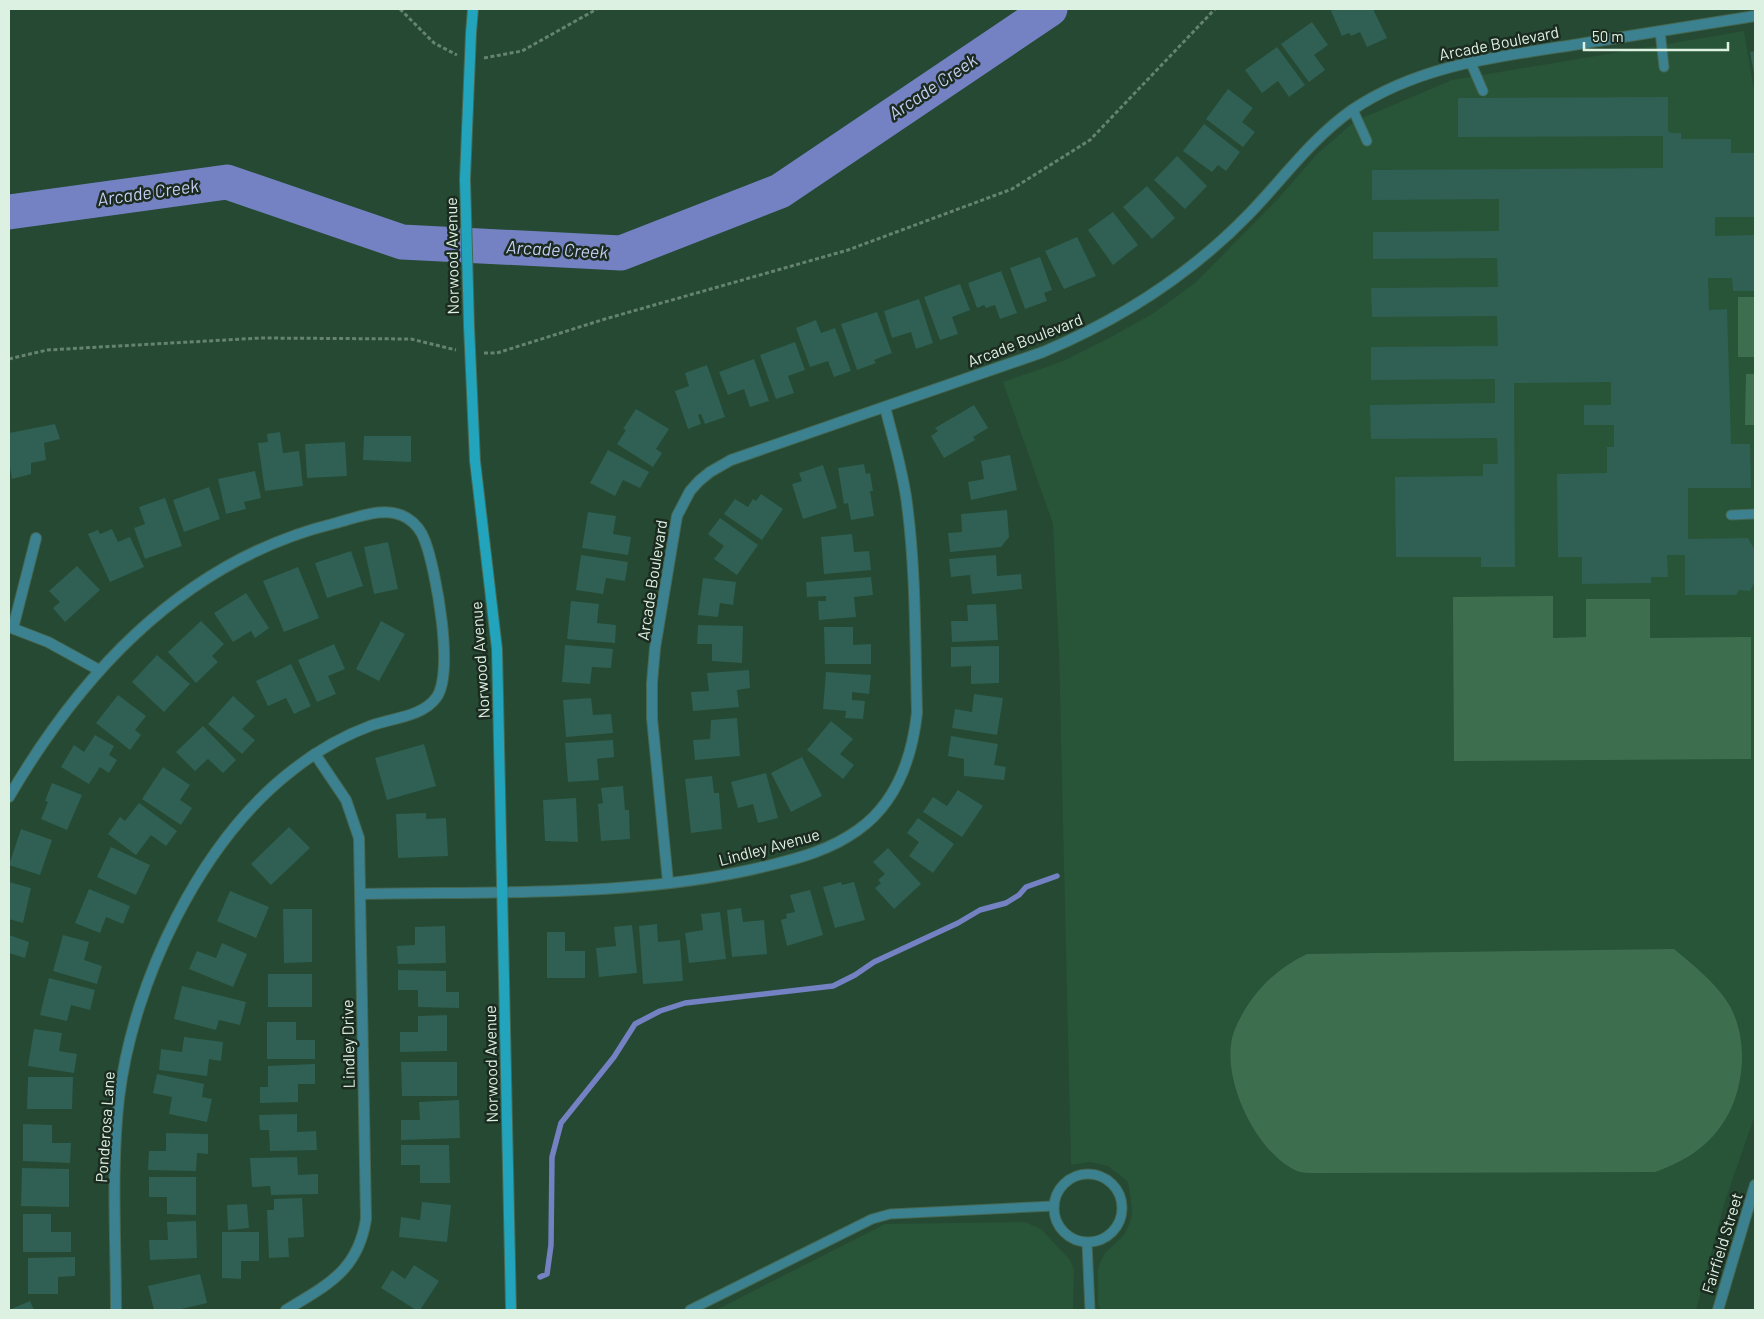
<svg xmlns="http://www.w3.org/2000/svg" width="1764" height="1319" font-family="Barlow,sans-serif">
<rect width="100%" height="100%" fill="#254932"/>
<g fill="#285438">
<path d="M1744 31 1755 96V1115L1725 1201 1696 1310H1101L1098 1304V1269L1101 1260 1106 1252 1124 1235 1131 1220 1132 1209 1128 1182 1121 1176 1108 1166 1090 1162 1071 1165 1059 653 1053 524 1003 382 1063 361 1109 338 1152 314 1195 283 1277 200 1317 154 1355 121 1452 80Z"/>
<path d="M1025 1222 1041 1229 1070 1260 1074 1270 1073 1310H716L885 1224Z"/>
</g>
<g fill="#3d6f4f">
<rect x="1738" y="297" width="17" height="60"/>
<path d="M1746 374H1755V425H1745Z"/>
<path d="M1553 596V638L1586 637V599H1650V638L1751 637V759L1454 761 1453 597Z"/>
<path d="M1674 949C1693 965 1715 982 1728 1003 1752 1042 1744 1103 1713 1136 1697 1154 1677 1164 1655 1172L1315 1173C1309 1173 1302 1173 1297 1171 1255 1153 1217 1072 1235 1029 1250 994 1274 970 1307 954Z"/>
</g>
<g fill="none" stroke-linecap="round" stroke-linejoin="round">
<path stroke="#7482c3" stroke-width="5.5" d="M540 1277 547 1274 551 1245 552 1157 561 1123 614 1057 635 1024 660 1011 685 1003 833 986 855 975 874 962 958 923 980 910 1006 903 1019 895 1026 887 1057 876"/>
<path stroke="#7482c3" stroke-width="35" d="M9 212 227 182 402 242 621 253 780 191 1050 9"/>
</g>
<g fill="#2f6053">
<path d="M1335 9H1373L1387 38 1367 47 1360 32 1351 36 1349 33 1342 36 1331 11Z"/>
<path d="M1312 22 1328 45 1314 55 1325 70 1309 82 1281 44Z"/>
<path d="M1277 47 1305 85 1289 97 1278 81 1262 93 1245 70Z"/>
<path d="M1755 51V74H1754L1750 52Z"/>
<path d="M1228 89 1253 108 1242 122 1255 132 1243 147 1206 119Z"/>
<path d="M1668 97V131L1671 133H1681V139H1731V153H1755V217H1715V236L1755 235V291H1733L1732 278H1708L1709 310 1727 309 1731 444H1750L1751 488H1688V539L1748 538 1755 551V580L1750 591 1739 590 1736 595H1685V555H1667L1668 577H1651V583L1582 584V557H1558L1557 474 1607 473V447H1614V425H1584V405H1611V382L1514 383 1515 567H1481V557H1396L1395 477 1483 476V464H1498L1497 438 1371 439 1370 405 1495 403V379L1371 380V347L1498 346 1497 316 1372 317 1371 288 1498 287 1497 258 1373 259V232L1499 231V199L1372 200V170L1663 168V136L1458 137V98Z"/>
<path d="M1204 124 1240 152 1226 171 1218 165 1212 172 1183 151Z"/>
<path d="M1177 156 1207 186 1185 209 1154 180Z"/>
<path d="M1147 186 1175 218 1152 239 1123 207Z"/>
<path d="M1113 212 1138 245 1113 265 1088 230Z"/>
<path d="M1077 237 1096 276 1064 289 1045 251Z"/>
<path d="M1040 257 1052 290 1044 293 1047 301 1025 309 1010 268Z"/>
<path d="M1001 271 1017 313 1000 319 995 305 986 308 984 305 977 308 968 283Z"/>
<path d="M960 284 970 310 952 317 958 334 940 340 924 297Z"/>
<path d="M919 299 933 343 916 349 911 332 892 338 884 311Z"/>
<path d="M877 312 892 353 874 360 876 363 857 370 841 324Z"/>
<path d="M816 320 821 333 835 328 851 371 834 377 828 361 810 367 796 328Z"/>
<path d="M795 342 805 370 788 376 794 393 776 399 760 355Z"/>
<path d="M754 359 769 401 750 407 744 389 728 395 719 372Z"/>
<path d="M707 365 725 417 705 424 701 414 698 415 701 424 688 429 675 391 689 386 685 373Z"/>
<path d="M974 405 988 428 973 437 975 440 944 458 931 436 938 431 935 428Z"/>
<path d="M636 409 669 429 656 449 662 453 653 467 617 444 626 430 623 429Z"/>
<path d="M55 424 60 439 44 443 46 460 31 463V474L12 479 9 461V433Z"/>
<path d="M280 432 283 453 299 451 303 486 265 491 258 443 268 442 267 434Z"/>
<path d="M364 436H411V462L363 460Z"/>
<path d="M345 442 347 476 307 478 305 444Z"/>
<path d="M608 450 649 472 640 488 623 480 615 496 590 483Z"/>
<path d="M1010 455 1017 490 971 500 968 482 984 479 981 461Z"/>
<path d="M864 464 866 474 870 473 873 491H870L874 516 851 520 848 503 844 504 838 468Z"/>
<path d="M823 465 837 508 803 519 792 484 802 481 799 473Z"/>
<path d="M255 471 261 498 244 502 246 509 226 514 218 479Z"/>
<path d="M209 487 220 519 184 532 173 500Z"/>
<path d="M761 494 783 509 762 540 724 514 735 499 748 507 753 499 756 501Z"/>
<path d="M165 498 182 546 145 559 134 528 145 524 139 507Z"/>
<path d="M1007 510 1009 537 1001 547 950 552 948 533 962 532 961 514Z"/>
<path d="M588 512 616 516 613 534 631 537 628 555 582 548Z"/>
<path d="M720 518 758 545 737 575 714 559 724 546 708 534Z"/>
<path d="M112 529 118 542 130 537 144 567 110 582 88 534 98 530 100 534Z"/>
<path d="M852 534 854 552 869 551 871 570 824 574 821 537Z"/>
<path d="M388 542 398 589 374 594 364 547Z"/>
<path d="M351 551 363 586 327 598 315 563Z"/>
<path d="M581 555 628 562 625 581 606 578 603 594 576 590Z"/>
<path d="M996 555 997 576 1021 574 1022 589 972 594 970 575 951 577 949 559Z"/>
<path d="M77 566 100 590 65 622 53 608 60 602 49 591Z"/>
<path d="M298 567 319 618 284 632 263 581Z"/>
<path d="M871 577 873 595 854 597 856 617 819 620 818 601H826V596L807 597 806 582Z"/>
<path d="M703 578 736 582 733 605 720 603 718 617 698 615Z"/>
<path d="M246 593 269 628 255 638 251 631 233 642 214 613Z"/>
<path d="M571 601 599 604 597 623 616 625 615 643 567 639Z"/>
<path d="M996 604 998 640 952 642 951 621H968L967 605Z"/>
<path d="M201 621 224 644 212 656 218 662 196 683 168 652Z"/>
<path d="M381 621 405 634 379 681 356 669Z"/>
<path d="M698 625 743 626 742 663 712 661V644H697Z"/>
<path d="M824 627H853V645L871 644V664H825Z"/>
<path d="M334 644 345 669 328 676 336 694 317 702 298 660Z"/>
<path d="M565 645 613 649 611 668 592 667 590 684 562 682Z"/>
<path d="M999 646V683L971 684V666L951 667V647Z"/>
<path d="M157 655 190 684 164 712 132 682Z"/>
<path d="M291 664 311 706 294 714 286 698 268 706 256 681Z"/>
<path d="M749 670 750 688 737 690 739 707 693 711 691 692 709 691 707 673Z"/>
<path d="M826 672 871 675 869 694 852 692V700L865 701 863 719 845 718 846 711 823 709Z"/>
<path d="M974 694 1003 698 997 735 952 728 955 709 972 712Z"/>
<path d="M118 695 146 716 135 730 141 735 130 750 96 723Z"/>
<path d="M233 696 255 716 242 729 255 740 242 754 208 724Z"/>
<path d="M591 698 593 715 611 714 613 733 566 737 563 700Z"/>
<path d="M737 718 740 756 695 760 693 740 710 739 711 720Z"/>
<path d="M831 721 853 739 840 754 854 765 843 779 807 750Z"/>
<path d="M203 726 236 760 223 773 208 759 195 771 176 752Z"/>
<path d="M95 735 114 746 109 755 117 760 109 773 100 767 89 784 61 767 74 745 84 752Z"/>
<path d="M951 736 998 744 994 765 1006 767 1004 780 964 776V759L948 756Z"/>
<path d="M613 740 614 757 597 759 599 780 568 782 565 743Z"/>
<path d="M424 744 436 786 387 800 375 758Z"/>
<path d="M802 757 822 796 791 812 771 773Z"/>
<path d="M163 767 190 785 180 800 192 808 181 825 142 799Z"/>
<path d="M766 773 778 818 758 823 753 804 738 808 731 782Z"/>
<path d="M712 776 714 793H719L722 829 691 833 685 779Z"/>
<path d="M52 783 82 795 67 830 41 819 48 802 45 801Z"/>
<path d="M623 786 625 810H629L630 839 601 841 598 804 603 803 601 788Z"/>
<path d="M958 790 983 806 962 837 923 812 933 797 947 806Z"/>
<path d="M576 798 578 842 545 841 543 800Z"/>
<path d="M139 803 177 831 166 846 151 835 136 855 108 834 120 817 125 821Z"/>
<path d="M426 813V819L446 818 448 856 398 858 396 814Z"/>
<path d="M918 818 954 844 933 873 909 856 919 842 907 833Z"/>
<path d="M289 827 310 848 271 885 251 864Z"/>
<path d="M21 829 52 840 40 875 9 865Z"/>
<path d="M111 847 150 865 136 895 97 877Z"/>
<path d="M888 848 921 884 894 909 875 888 881 883 878 880 885 874 873 862Z"/>
<path d="M9 882 31 888 23 923 9 919Z"/>
<path d="M841 882 842 885 854 882 865 920 835 928 823 887Z"/>
<path d="M89 889 130 906 123 924 106 917 100 933 75 923Z"/>
<path d="M810 890 823 935 787 946 781 920 787 918 786 914 795 912 790 895Z"/>
<path d="M230 891 269 907 256 938 217 921Z"/>
<path d="M741 908 743 922 764 920 767 954 732 957 727 910Z"/>
<path d="M283 909H312V962L284 963Z"/>
<path d="M720 912 726 959 689 963 685 933 703 930 701 914Z"/>
<path d="M657 924 658 942 680 940 683 981 643 984 639 926Z"/>
<path d="M632 925 637 973 599 977 596 948 616 946 614 927Z"/>
<path d="M445 926 446 963 398 964 397 946 415 945V927Z"/>
<path d="M547 932H565V951H585V978H547Z"/>
<path d="M9 935 29 942 25 958 9 953Z"/>
<path d="M63 935 89 942 84 960 102 966 97 984 53 971Z"/>
<path d="M222 943 247 954 233 987 189 969 197 951 216 958Z"/>
<path d="M398 970 446 971V992H459V1008L418 1007V990H398Z"/>
<rect x="268" y="974" width="44" height="33"/>
<path d="M49 978 95 990 90 1010 71 1005 67 1021 40 1015Z"/>
<path d="M182 986 246 1002 240 1025 219 1020 216 1030 174 1019Z"/>
<path d="M447 1015V1051L400 1052V1032H418V1016Z"/>
<path d="M267 1022H296V1040H315V1059H267Z"/>
<path d="M34 1029 62 1033 59 1051 77 1054 74 1073 28 1066Z"/>
<path d="M184 1037 223 1042 221 1061 209 1059 207 1076 159 1070 161 1049 182 1052Z"/>
<path d="M401 1062H457V1096H402Z"/>
<path d="M315 1064V1084H298V1102L260 1103V1087H268V1066Z"/>
<path d="M157 1074 204 1084 202 1097 212 1099 207 1122 169 1114 172 1097 153 1093Z"/>
<path d="M28 1077H73L72 1109H27Z"/>
<path d="M459 1100 460 1138 401 1140V1120H420L419 1102Z"/>
<path d="M297 1114V1132L316 1131 317 1150 270 1151 269 1130H260L259 1115Z"/>
<path d="M23 1124 52 1125V1143H71L70 1163 23 1161Z"/>
<path d="M166 1133 208 1134V1154L197 1153 196 1171 148 1170 149 1151H166Z"/>
<path d="M401 1145H449L450 1183H420V1165H401Z"/>
<path d="M297 1157 298 1175 318 1174V1194L271 1195 270 1186 252 1187 250 1158Z"/>
<path d="M22 1168 69 1169V1207L21 1206Z"/>
<path d="M149 1177H196V1215L167 1214V1197H149Z"/>
<path d="M302 1198 304 1237 288 1238 289 1257 269 1258 267 1210H274V1199Z"/>
<path d="M422 1202 451 1205 447 1242 399 1237 401 1217 420 1220Z"/>
<path d="M247 1204 249 1228 228 1230 227 1205Z"/>
<path d="M23 1214H51V1232H71V1252H23Z"/>
<path d="M196 1221 197 1258 150 1260 149 1240H168L167 1222Z"/>
<path d="M222 1232H259V1261H241V1279L222 1278Z"/>
<path d="M75 1257V1276L58 1277V1294H28V1258Z"/>
<path d="M414 1265 439 1281 420 1310H416L381 1288 392 1270 405 1279Z"/>
<path d="M200 1274 207 1303 177 1310H154L148 1286Z"/>
<path d="M30 1301 34 1310H9Z"/>
</g>
<g fill="none" stroke-linecap="round" stroke-linejoin="round">
<g stroke="#466752" stroke-width="11">
<g id="service">
<path d="M1660 31 1664 67"/>
<path d="M1470 61 1483 91"/>
<path d="M1353 110 1367 141"/>
<path d="M1731 515 1755 514"/>
<circle cx="1088" cy="1208" r="34"/>
<path d="M1087 1243 1090 1310"/>
<path d="M690 1310 872 1219 890 1214 1054 1206"/>
</g>
</g>
<g stroke="#466752" stroke-width="12">
<g id="minor">
<path d="M9 627 48 642 99 670"/>
<path d="M13 628 36 538"/>
<path d="M9 797C83 670 188 559 336 523 359 517 386 505 407 518 415 523 422 532 425 541 436 570 455 674 436 698 422 717 391 718 370 726 343 736 317 751 294 769 200 841 133 982 119 1098 111 1168 116 1240 116 1310"/>
<path d="M668 882 652 718V683L655 648 677 516 690 491 699 481 710 472 731 460 1043 352C1121 319 1190 275 1249 214 1283 179 1311 139 1352 110 1419 65 1496 57 1573 45 1634 35 1695 26 1755 16"/>
<path d="M361 894C494 891 637 898 767 866 800 858 830 850 858 830 896 803 912 758 917 713 915 643 916 572 907 504 903 471 893 439 885 407"/>
<path d="M286 1310C327 1285 358 1271 366 1219L359 838 346 800 315 754"/>
<path d="M1718 1310 1755 1185"/>
</g>
</g>
<g stroke="#466752" stroke-width="12">
<g id="secondary">
<path d="M471 33 473 9"/>
<path d="M469 326 475 461 497 649 511 1310"/>
</g>
</g>
<g stroke="#65836f" stroke-width="3" stroke-dasharray="4 2.5" stroke-linecap="butt">
<path d="M400 9 434 43 457 55"/>
<path d="M484 58 522 51 597 9"/>
<path d="M484 353H497L605 319 848 250 1012 189 1090 140 1215 9"/>
<path d="M9 359 47 350 261 338 411 339 456 350"/>
</g>
<use href="#service" stroke="#3c8190" stroke-width="9"/>
<use href="#minor" stroke="#3c8190" stroke-width="10"/>
<use href="#secondary" stroke="#22a4bc" stroke-width="10"/>
<g stroke="#466752" stroke-width="12" stroke-linecap="butt">
<path id="secondary-bridge" d="M469 326 465 179 471 33"/>
</g>
<use href="#secondary-bridge" stroke="#22a4bc" stroke-width="10"/>
</g>
<g text-anchor="middle" stroke-width="5" stroke-linejoin="round" paint-order="stroke">
<g font-size="16" fill="#ddf1e2" stroke="#1b2b20">
<text transform="translate(1499 43) rotate(-11)" y="6">Arcade Boulevard</text>
<text transform="translate(452 256) rotate(-91)" y="6">Norwood Avenue</text>
<text transform="translate(1025 340) rotate(-21)" y="6">Arcade Boulevard</text>
<text transform="translate(652 580) rotate(-81)" y="6">Arcade Boulevard</text>
<text transform="translate(480 660) rotate(-94)" y="6">Norwood Avenue</text>
<text transform="translate(769 847) rotate(-15)" y="6">Lindley Avenue</text>
<text transform="translate(348 1044) rotate(-91)" y="6">Lindley Drive</text>
<text transform="translate(491 1064) rotate(-91)" y="6">Norwood Avenue</text>
<text transform="translate(105 1127) rotate(-86)" y="6">Ponderosa Lane</text>
<text transform="translate(1722 1243) rotate(-73)" y="6">Fairfield Street</text>
</g>
<g font-size="18" font-style="italic" fill="#c4cdf2" stroke="#1b2b20">
<text transform="translate(933 87) rotate(-34)" y="6">Arcade Creek</text>
<text transform="translate(148 193) rotate(-8)" y="6">Arcade Creek</text>
<text transform="translate(557 250) rotate(3)" y="6">Arcade Creek</text>
</g>
</g>
<rect width="1764" height="1319" fill="none" stroke="#ddf1e2" stroke-width="20"/>
<path d="M1584 42v8h144v-8" fill="none" stroke="#ddf1e2" stroke-width="2.5"/>
<text x="1592" y="42" font-size="15" fill="#ddf1e2" stroke="#1b2b20" stroke-width="4" paint-order="stroke">50 m</text>
</svg>
